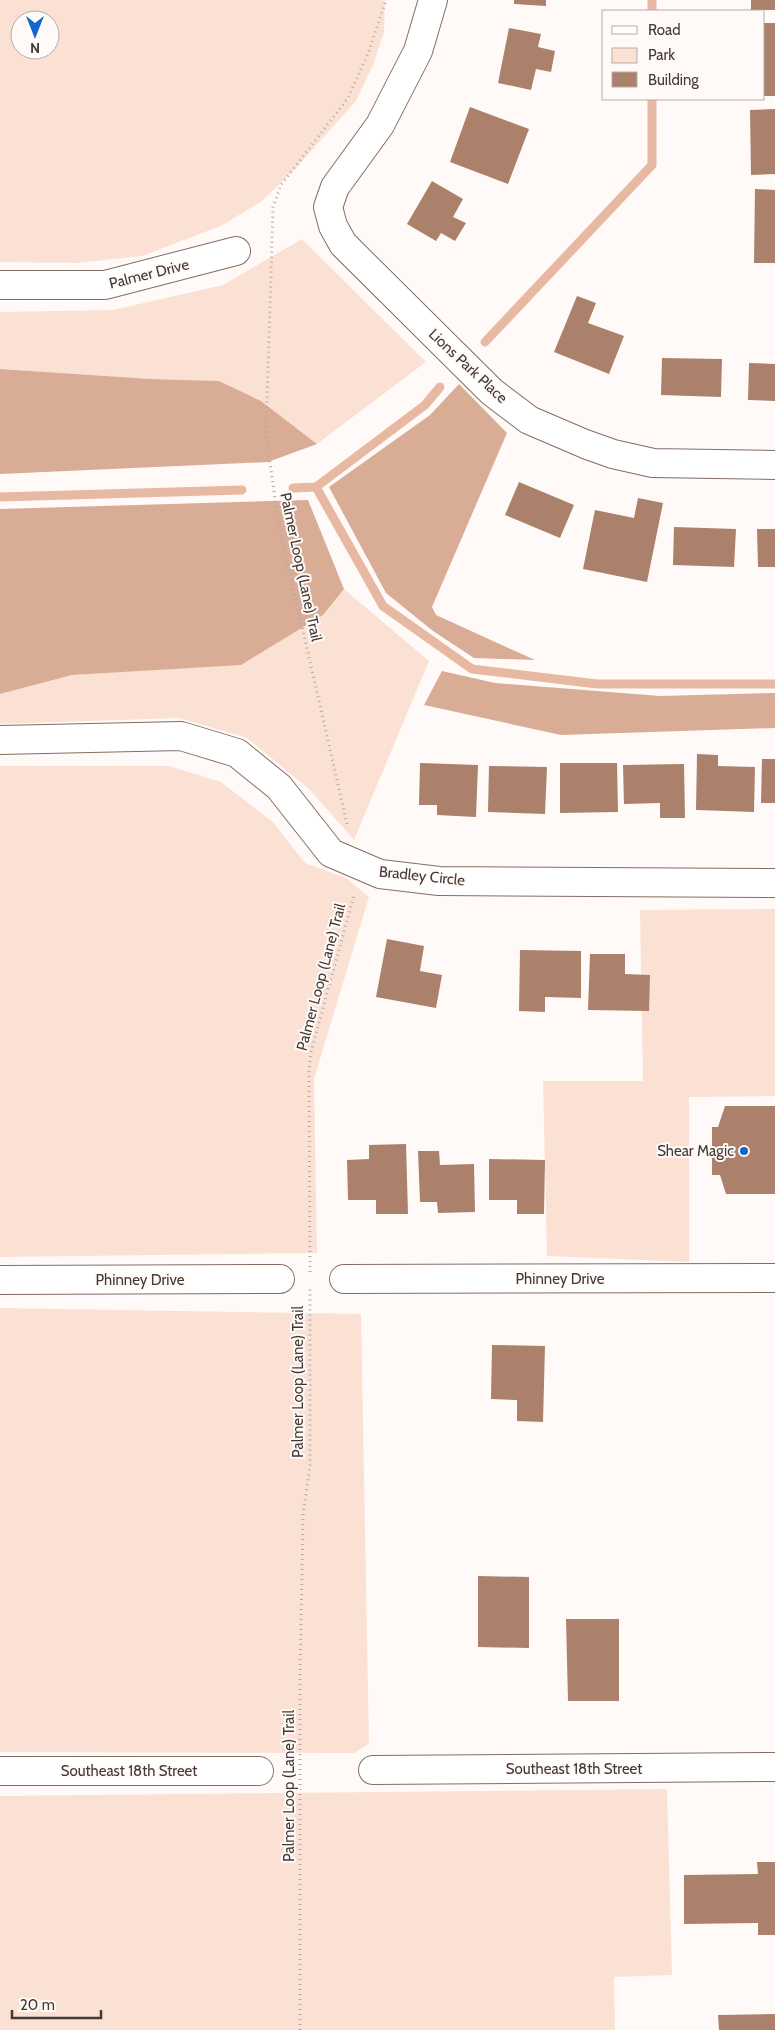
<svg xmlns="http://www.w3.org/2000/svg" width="775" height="2030" font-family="Cabin,sans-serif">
<rect width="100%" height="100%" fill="#fffaf8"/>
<g fill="#fbe1d4" fill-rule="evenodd">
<path d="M0 0H385L384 33 373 65 356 101 296 168 262 201 221 226 142 256 78 263 0 262ZM20 20H50V50H20Z"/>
<path d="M302 239 426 362 317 444 261 401 219 381 151 379 0 369V312L113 310 223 285Z"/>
<path d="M344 589 429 661 354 840 309 789 247 738 179 718 0 724V694L72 675 232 665 323 615Z"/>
<path d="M0 766H169L221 782 273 822 305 863 346 878 369 897 314 1079 317 1253 0 1257Z"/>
<path d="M775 909V1096L689 1097V1262L547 1256 543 1081H643L640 910Z"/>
<path d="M0 1308 361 1314 369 1744 354 1753 0 1752Z"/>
<path d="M667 1789 672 1975 614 1977 615 2030H0V1796Z"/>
</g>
<g fill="#d9ac96">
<path d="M0 369 151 379 219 381 261 401 317 444 268 462 0 474Z"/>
<path d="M459 384 507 433 432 607 436 615 535 660 474 658 433 631 386 593 329 487 430 415Z"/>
<path d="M308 500 344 589 323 615 241 665 72 675 0 694V509Z"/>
<path d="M442 671 495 683 660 696 775 693V728L561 735 424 705Z"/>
</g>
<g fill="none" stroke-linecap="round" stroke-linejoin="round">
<g stroke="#e7b9a2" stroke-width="9">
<path d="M652 0V11"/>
<path d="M485 342 652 165V99"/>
<path d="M316 487 383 606 472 669 597 684H775"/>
<path d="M293 488 316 487 425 405 440 387"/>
<path d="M0 497 242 490"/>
</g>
</g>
<g fill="#ab816b">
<path d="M514 0H546V6L514 4Z"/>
<rect x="751" y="0" width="24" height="10"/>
<rect x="764" y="23" width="11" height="73"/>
<path d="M509 28 541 34 538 47 555 51 551 72 536 69 531 90 498 83Z"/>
<path d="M470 107 529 129 508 184 450 162Z"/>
<path d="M775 109V174L751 175 750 110Z"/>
<path d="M432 181 463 199 453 217 466 223 455 241 441 233 436 241 407 224Z"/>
<path d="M755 189 775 190V263H754Z"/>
<path d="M577 296 596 303 588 323 624 336 609 374 554 352Z"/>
<path d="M662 358 722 359 721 397 661 395Z"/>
<path d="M749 363 775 364V401L748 400Z"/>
<path d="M519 482 574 505 560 538 505 515Z"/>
<path d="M638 498 663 503 647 582 583 569 595 510 634 518Z"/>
<path d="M674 527 736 529 734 567 673 565Z"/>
<path d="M757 529H775V567H758Z"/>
<path d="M697 754 718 755V766L755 767 754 812 696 810Z"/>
<path d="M762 759H775V803H761Z"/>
<path d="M420 763 478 765 476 817 437 815V805H419Z"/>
<path d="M560 763H617L618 812 560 813Z"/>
<path d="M684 764 685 818H660V803L624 804 623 765Z"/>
<path d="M489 766 547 767 545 814 488 812Z"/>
<path d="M387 939 424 946 420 971 442 975 436 1008 376 997Z"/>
<path d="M520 950 581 951V998L545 997V1012L519 1011Z"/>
<path d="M590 954H625V974L650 975 649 1011 588 1010Z"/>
<path d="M725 1106H775V1194H726L720 1175H712V1127H718Z"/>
<path d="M406 1144 408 1214H376V1200H348L347 1160 369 1159V1145Z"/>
<path d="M418 1151H439L440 1165 474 1164 475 1212 438 1213 437 1202H420Z"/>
<path d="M489 1159 545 1160 544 1214H517V1200H489Z"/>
<path d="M492 1345 545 1346 543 1422 517 1421V1400L491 1399Z"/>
<path d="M478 1576 529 1577V1648L478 1647Z"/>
<path d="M566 1619H619V1701H568Z"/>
<path d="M757 1862H775V1935H758V1923L684 1924V1875L758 1874Z"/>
<path d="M775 2014V2030H719L718 2015Z"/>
</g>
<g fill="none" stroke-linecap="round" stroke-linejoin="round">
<g stroke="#836e64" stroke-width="30">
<g id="minor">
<path d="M433 0 418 51 380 125 335 187 328 207 333 226 343 244 492 392 529 420 585 444 613 454 653 463 775 465"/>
<path d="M0 285H105L236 251"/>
<path d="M0 740 181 736 237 753 279 787 331 853 380 874 439 881 775 883"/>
<path d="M344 1279 775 1278"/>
<path d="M0 1280 280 1279"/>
<path d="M373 1770 775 1767"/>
<path d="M0 1771H259"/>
</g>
</g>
<g stroke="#b0aaa7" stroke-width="3" stroke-dasharray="1 4" stroke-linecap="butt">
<path d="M347 824 286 556 277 513 266 435 273 207 281 185 348 98 369 51 386 0"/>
<path d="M310 1272 309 1072 311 1052 354 895"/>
<path d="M300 2030V1679L303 1514 310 1466V1286"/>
</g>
<use href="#minor" stroke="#fff" stroke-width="28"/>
</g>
<circle fill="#1365cf" stroke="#fffaf8" stroke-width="2" cx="744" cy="1151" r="5"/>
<g text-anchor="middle" stroke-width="4" stroke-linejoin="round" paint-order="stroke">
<g font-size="15" fill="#423935" stroke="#fffaf8">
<text transform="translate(149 274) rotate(-14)" y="5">Palmer Drive</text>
<text transform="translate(468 366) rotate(43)" y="5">Lions Park Place</text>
<text transform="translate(301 567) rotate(78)" y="5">Palmer Loop (Lane) Trail</text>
<text transform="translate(422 876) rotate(6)" y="5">Bradley Circle</text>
<text transform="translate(321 977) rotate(-75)" y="5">Palmer Loop (Lane) Trail</text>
<text x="560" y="1284">Phinney Drive</text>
<text x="140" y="1285">Phinney Drive</text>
<text transform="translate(298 1382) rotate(-90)" y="5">Palmer Loop (Lane) Trail</text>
<text x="574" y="1774">Southeast 18th Street</text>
<text x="129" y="1776">Southeast 18th Street</text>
<text transform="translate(289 1786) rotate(-90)" y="5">Palmer Loop (Lane) Trail</text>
</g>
<g font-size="15" fill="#423935" stroke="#fffaf8" text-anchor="end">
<text x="734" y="1156">Shear Magic</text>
</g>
</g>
<rect x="602" y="10" width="162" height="90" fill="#fffaf8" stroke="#b3adaa"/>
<rect x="612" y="26" width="25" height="8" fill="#ffffff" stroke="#b3adaa"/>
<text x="648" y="35" font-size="15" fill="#423935">Road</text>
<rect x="612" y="48" width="25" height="15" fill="#fbe1d4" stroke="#b3adaa"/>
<text x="648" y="60" font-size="15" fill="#423935">Park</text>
<rect x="612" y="72" width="25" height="15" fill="#ab816b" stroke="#b3adaa"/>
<text x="648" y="85" font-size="15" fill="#423935">Building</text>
<g transform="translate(35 35) rotate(180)"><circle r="24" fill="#fffaf8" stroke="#b3adaa"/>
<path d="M0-4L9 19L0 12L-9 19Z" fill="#1365cf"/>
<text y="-8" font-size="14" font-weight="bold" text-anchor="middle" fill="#423935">N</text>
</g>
<path d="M12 2010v8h89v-8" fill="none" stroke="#423935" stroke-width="2.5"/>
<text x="20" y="2010" font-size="15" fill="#423935" stroke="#fffaf8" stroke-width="4" paint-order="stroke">20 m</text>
</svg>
